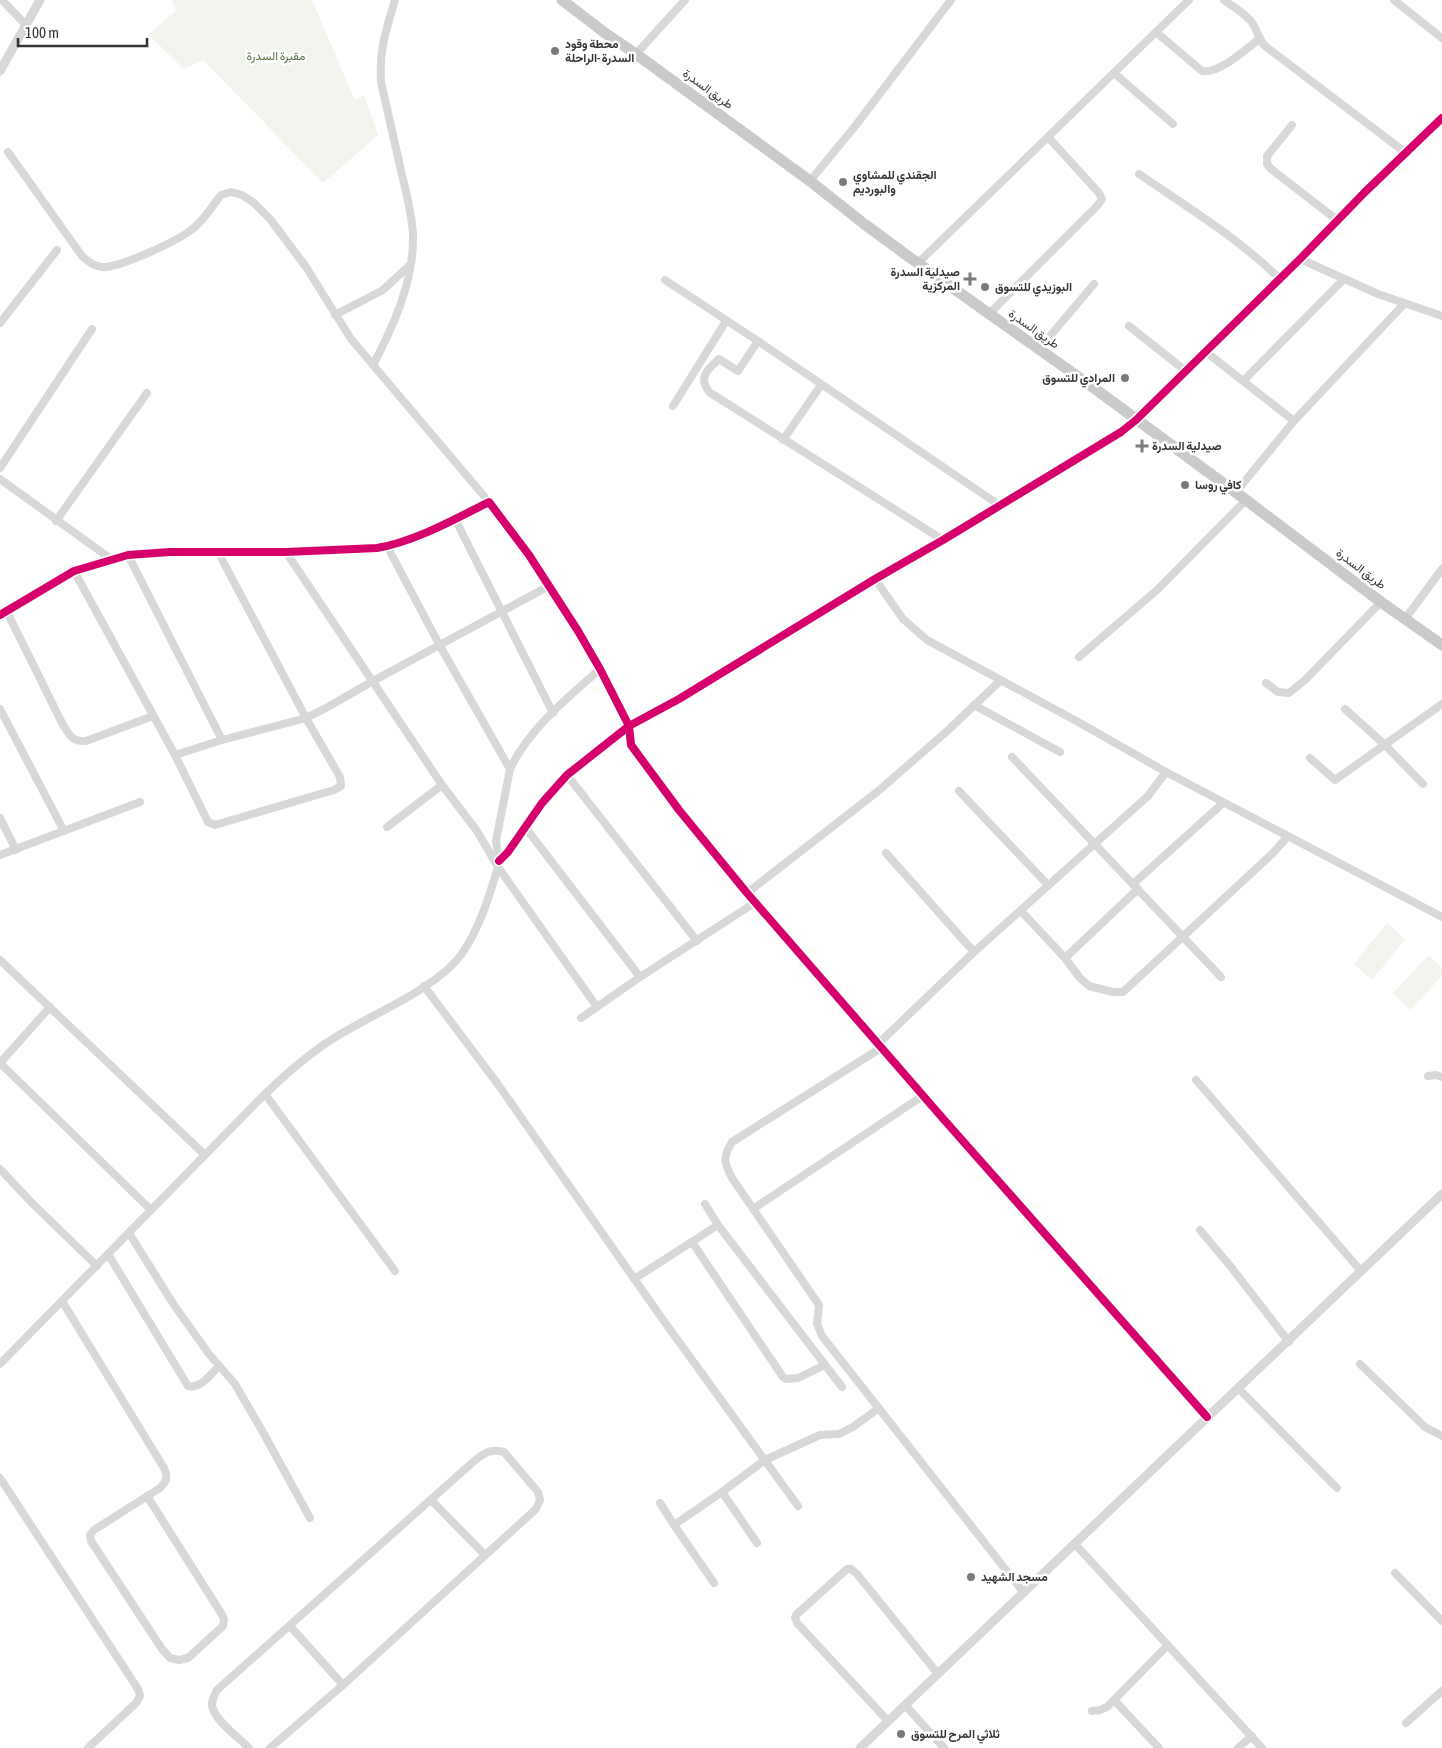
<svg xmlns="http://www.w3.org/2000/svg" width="1442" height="1748" font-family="'Asap Condensed',Vazirmatn,sans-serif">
<rect width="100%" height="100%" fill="#fff"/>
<g fill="#f1f5ed">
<path d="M172 0H312L355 101 364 95 378 135 323 183 203 60 184 69 148 34 176 11Z"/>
<path d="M1387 923 1405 939 1372 980 1354 964Z"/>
<path d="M1429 955 1442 968V976L1410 1010 1393 993Z"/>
</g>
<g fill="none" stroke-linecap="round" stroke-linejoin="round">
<g stroke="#d7d7d7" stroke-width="8">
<path d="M2 0 26 25"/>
<path d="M1224 0C1233 7 1247 14 1253 24 1257 31 1259 39 1265 46L1406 153"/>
<path d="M1394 0 1442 38"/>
<path d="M1156 32 1202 71C1219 74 1246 49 1259 39"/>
<path d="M636 54 685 0"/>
<path d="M1114 73 1173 124"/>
<path d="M1292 125 1267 156V164L1271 169 1337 220"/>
<path d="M8 152 82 256C88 262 97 268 106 267 124 265 176 242 191 230 203 222 212 206 221 195L231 192 242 195 254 203 270 219 306 267 351 339 489 502"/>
<path d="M1139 174C1187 207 1238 238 1280 279"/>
<path d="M810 181 856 125 951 0"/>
<path d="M1300 259 1378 294 1442 316"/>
<path d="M918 263 1189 0"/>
<path d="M665 280 758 341 999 505"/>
<path d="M989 314 1097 206 1102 199 1099 193 1048 137"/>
<path d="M335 315 383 290 410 265"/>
<path d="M0 323 57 250"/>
<path d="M1129 326 1187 372"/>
<path d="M758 341 738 371 719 359C707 370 698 377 709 392L943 540"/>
<path d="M1039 349 1094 284"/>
<path d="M1206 352 1294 421"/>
<path d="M373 365C394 325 414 281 413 235 412 214 407 195 402 175 395 144 388 113 381 82 379 49 386 31 395 0"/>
<path d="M1243 381 1343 280"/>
<path d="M673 406 726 321"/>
<path d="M783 440 821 385"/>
<path d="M0 468 92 329"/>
<path d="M0 479 111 559"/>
<path d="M1236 492 1294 421 1404 304"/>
<path d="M455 519 553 713"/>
<path d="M56 521 147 393"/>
<path d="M387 546 440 646 510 769"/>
<path d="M286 552 442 785 477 831 498 867 597 1007"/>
<path d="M128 555 222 740"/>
<path d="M74 571 175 755 208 822 215 825 334 790 341 786 340 777 306 718 218 552"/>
<path d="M875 579 903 619 927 640 1080 723 1166 772 1442 917"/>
<path d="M6 610 62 723C69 734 71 742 86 741L153 716"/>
<path d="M0 615 74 571 128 555 170 552H286L377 548C414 542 455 519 489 502L529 555 578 631 600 669 629 726 631 745 679 810 747 893 946 1122 1207 1417"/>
<path d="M1405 619 1442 569"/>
<path d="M1079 657 1157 590 1246 500"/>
<path d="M1266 683 1278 692 1289 693 1305 680 1381 602"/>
<path d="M974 705 1060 752"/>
<path d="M0 709 64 831"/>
<path d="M1345 709 1384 744 1423 784"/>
<path d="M175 755 222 740 306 718 326 708 373 681 549 586"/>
<path d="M1012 757 1221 977"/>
<path d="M1310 758 1335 780 1442 704"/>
<path d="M567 775 697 941"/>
<path d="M959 791 1048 885"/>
<path d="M0 818 16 850"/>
<path d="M387 827 442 785"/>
<path d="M525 827 640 977"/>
<path d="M886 853 974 952"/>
<path d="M0 855 140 802"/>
<path d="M499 861 508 852 542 803 567 775 629 726 679 699 875 579 943 540 1121 432 1136 420 1300 259 1365 192 1442 118"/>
<path d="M1133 884 1223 803"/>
<path d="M747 893 877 792 945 733 1001 680"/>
<path d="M1021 911 1065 958 1080 978 1089 986 1113 992H1123L1272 854 1288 836"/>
<path d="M1065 958 1138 889"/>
<path d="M0 960 205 1155"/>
<path d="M424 986 497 1083 661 1317 798 1506"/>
<path d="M581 1018 640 977 756 902"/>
<path d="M878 1044 974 952 1148 796 1166 772"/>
<path d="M881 1048 732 1142C722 1158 724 1162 732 1178L819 1305 817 1324 822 1336 1024 1593"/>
<path d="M0 1063 151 1210"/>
<path d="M0 1063 50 1007"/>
<path d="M1428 1076 1436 1075 1442 1077"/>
<path d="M1196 1080 1361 1271"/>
<path d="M265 1094 395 1271"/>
<path d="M0 1169 33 1204 97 1266"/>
<path d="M705 1204 718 1225 842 1387"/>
<path d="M753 1209 924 1095"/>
<path d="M1200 1230 1231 1267 1289 1342"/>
<path d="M129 1233 174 1305 209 1354 235 1384 264 1434 310 1518"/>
<path d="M692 1242 783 1377 786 1379 798 1378 825 1365"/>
<path d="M108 1254 188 1386C201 1389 211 1374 219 1366"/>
<path d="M634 1279 718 1225"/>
<path d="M62 1301 164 1468C168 1477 167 1481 160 1488L94 1530 90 1535 91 1541 162 1649 170 1658 179 1660 188 1658 223 1626 224 1619 221 1613 147 1496"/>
<path d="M0 1364 255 1104C279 1080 305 1056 334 1038 370 1015 436 989 461 955 479 930 489 897 498 867L499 861 496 841 510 769C529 729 567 698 600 669"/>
<path d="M1360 1364 1425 1427 1442 1436"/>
<path d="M1238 1388 1337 1488"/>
<path d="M0 1478 138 1689 140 1696 136 1703 88 1748"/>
<path d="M431 1500 485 1555"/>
<path d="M660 1503 674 1525"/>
<path d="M757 1543 722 1492 765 1460 820 1435 839 1434 853 1427 879 1408"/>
<path d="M1075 1544 1262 1748"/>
<path d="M1395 1573 1442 1621"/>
<path d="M714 1583 674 1525 722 1492"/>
<path d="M290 1626 343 1685"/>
<path d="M1114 1700 1159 1748"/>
<path d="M905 1705 944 1748"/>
<path d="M1092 1711 1100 1710 1107 1707 1168 1645"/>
<path d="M888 1721 797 1623 795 1617 797 1614 847 1569H851L857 1574 938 1674"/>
<path d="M1406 1723 1442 1691"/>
<path d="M249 1748C239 1738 217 1722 213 1709 210 1703 214 1696 217 1690L473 1462C484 1453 490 1448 504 1452L538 1492 540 1500 536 1509 343 1685 270 1748"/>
<path d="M1238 1748 1252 1736"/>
</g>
<g stroke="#d7d7d7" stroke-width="9">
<path d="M0 71 40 0"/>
<path d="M860 1748 1442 1194"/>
</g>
<path stroke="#cacaca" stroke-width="11" d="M562 0 605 33 636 54 810 181 863 223 905 254 1098 391 1246 500 1381 602 1442 645"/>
<g stroke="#fff" stroke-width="11">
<g id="cycleway">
<path d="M0 615 74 571 128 555 170 552H286L377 548C414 542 455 519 489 502L529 555 578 631 600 669 629 726 631 745 679 810 747 893 946 1122 1207 1417"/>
<path d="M499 861 508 852 542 803 567 775 629 726 679 699 875 579 943 540 1121 432 1136 420 1300 259 1365 192 1442 118"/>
</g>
</g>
<use href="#cycleway" stroke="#d6006c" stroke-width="8"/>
</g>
<g fill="#7a7a7a" stroke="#fff" stroke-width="2">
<circle cx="555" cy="51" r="5"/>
<circle cx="843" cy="182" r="5"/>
<path d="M967.5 271.5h5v5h5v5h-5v5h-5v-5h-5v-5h5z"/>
<circle cx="985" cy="287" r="5"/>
<circle cx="1125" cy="378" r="5"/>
<path d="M1139.5 438.5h5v5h5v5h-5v5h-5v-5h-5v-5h5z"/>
<circle cx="1185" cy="485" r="5"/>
<circle cx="971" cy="1577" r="5"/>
<circle cx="901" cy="1734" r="5"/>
</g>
<g text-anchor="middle" stroke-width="5" stroke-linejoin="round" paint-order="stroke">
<g font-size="12" font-weight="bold" fill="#333" stroke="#fff" text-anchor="start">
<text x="565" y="48">محطة وقود<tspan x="565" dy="14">السدرة -الراحلة</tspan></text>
<text x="853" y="179">الجقندي للمشاوي<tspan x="853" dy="14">والبورديم</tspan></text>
<text x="960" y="276" text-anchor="end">صيدلية السدرة<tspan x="960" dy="14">المركزية</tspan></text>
<text x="995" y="291">البوزيدي للتسوق</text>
<text x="1115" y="382" text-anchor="end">المرادي للتسوق</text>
<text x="1152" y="450">صيدلية السدرة</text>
<text x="1195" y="489">كافي روسا</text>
<text x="981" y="1581">مسجد الشهيد</text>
<text x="911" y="1738">ثلاثي المرح للتسوق</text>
</g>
<g font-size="12" fill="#56703f" stroke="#fff">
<text x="276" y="60">مقبرة السدرة</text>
</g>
<g font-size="12" fill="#333" stroke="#fff">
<text transform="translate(708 89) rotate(36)" y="4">طريق السدرة</text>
<text transform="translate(1034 329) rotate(35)" y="4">طريق السدرة</text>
<text transform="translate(1361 569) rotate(37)" y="4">طريق السدرة</text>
</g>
</g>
<path d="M18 38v8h129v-8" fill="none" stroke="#333333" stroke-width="2.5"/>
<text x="25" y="38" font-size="15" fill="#333333" stroke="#ffffff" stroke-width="4" paint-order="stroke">100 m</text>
</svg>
